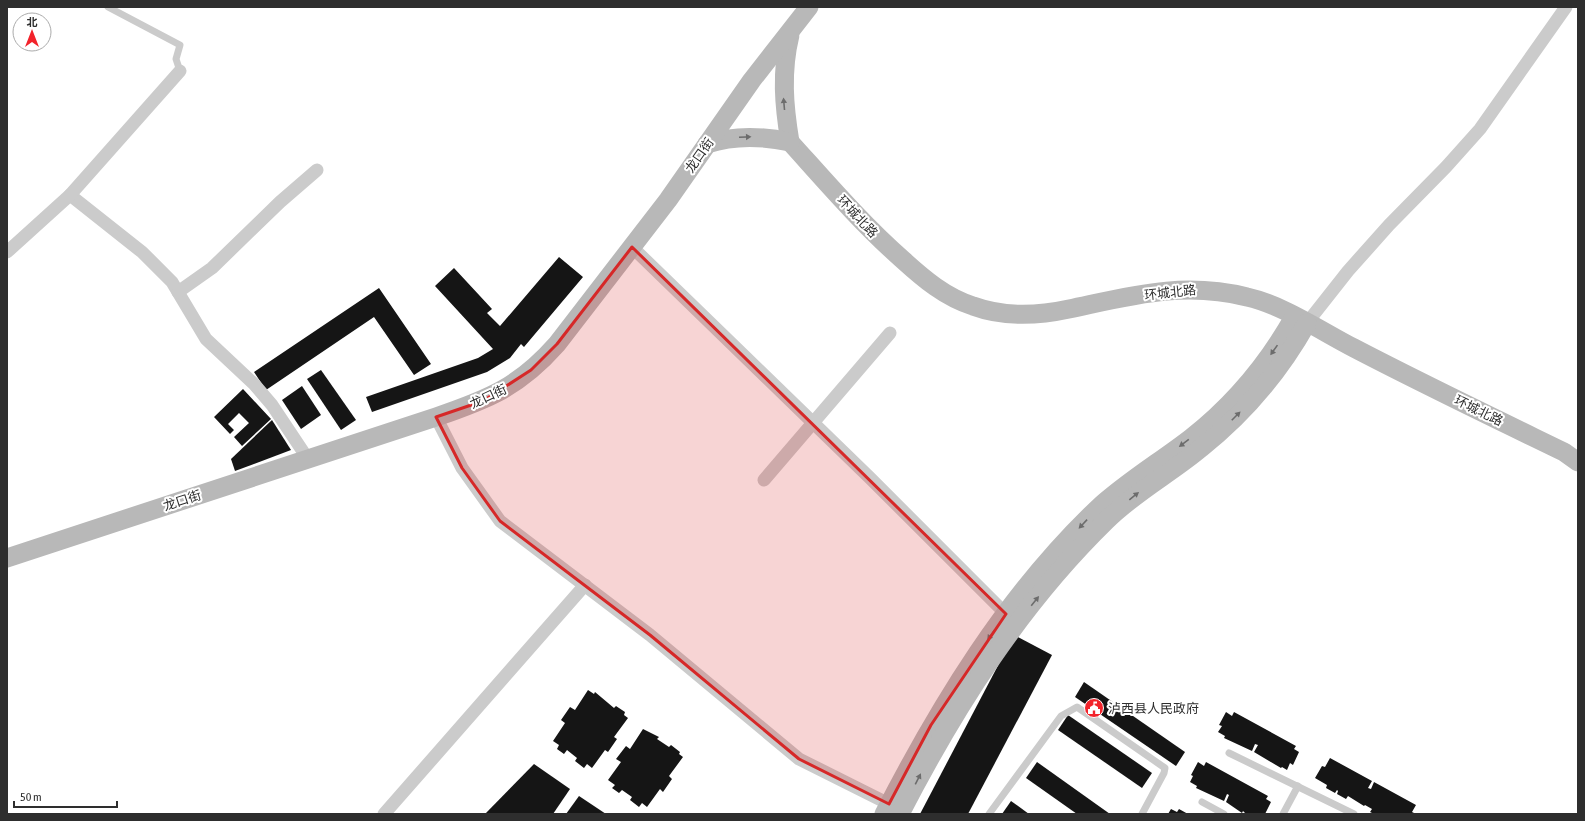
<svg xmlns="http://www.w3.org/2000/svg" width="1585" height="821" font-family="'Asap Condensed','Noto Sans SC',sans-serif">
<rect width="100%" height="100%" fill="#fff"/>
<g fill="#151515">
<path d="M559 257 583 277 524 347 521 344 510 358 487 372 372 412 366 397 478 358 493 349 435 286 454 268 492 309 487 313 500 326Z"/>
<path d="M379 288 431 364 414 375 374 317 266 390 254 372Z"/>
<path d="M321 370 356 420 341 430 307 379Z"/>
<path d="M302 386 321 415 301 429 282 400Z"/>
<path d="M243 389 271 419 242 446 234 437 249 423 239 413 228 424 234 430 230 434 214 417Z"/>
<path d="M272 420 291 450 235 471 231 459Z"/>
<path d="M1014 635 1052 655 968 814H920Z"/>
<path d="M1084 682 1185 752 1176 766 1075 697Z"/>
<path d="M588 690 594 694 595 692 614 708 616 706 625 712 624 715 628 718 614 737 617 739 608 752 605 750 592 768 587 764 584 768 575 761 577 758 567 750 564 754 557 749 559 745 553 741 565 723 561 720 570 707 575 710Z"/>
<path d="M1226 712 1232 716 1234 712 1296 746 1294 749 1299 752 1293 765 1290 763 1287 770 1282 767 1281 768 1254 752 1258 745 1255 744 1252 751 1224 738 1225 736 1218 732 1222 726 1219 725Z"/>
<path d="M1068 715 1152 773 1142 788 1058 730Z"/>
<path d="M643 729 659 737 657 739 669 747 671 745 680 752 679 754 683 757 669 776 672 779 663 792 660 789 647 807 642 803 639 807 630 800 632 797 622 790 619 793 612 788 615 785 608 780 621 762 616 759 626 746 630 749Z"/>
<path d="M1330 758 1372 781 1368 788 1371 789 1374 782 1416 805 1412 812 1416 814H1374L1370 812 1372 809 1365 805 1364 806 1348 796 1346 799 1337 794 1338 791 1337 790 1335 793 1326 788 1327 785 1315 778 1322 766 1325 767Z"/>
<path d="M1037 762 1110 814H1077L1026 778Z"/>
<path d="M1198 762 1204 766 1206 762 1268 796 1266 799 1271 802 1265 814H1245V813L1243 811 1242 813 1226 802 1229 795 1227 794 1224 801 1196 788 1197 786 1190 782 1193 776 1191 775Z"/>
<path d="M534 764 570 789 553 814H485Z"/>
<path d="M579 796 606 814H566Z"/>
<path d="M1011 801 1029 814H1002Z"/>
<path d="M1171 809 1177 812 1179 809 1188 814H1168Z"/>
</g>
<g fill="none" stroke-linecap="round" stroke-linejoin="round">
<g stroke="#cbcbcb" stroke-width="7">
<path d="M108 7 180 45 176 59 180 71"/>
<path d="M1229 753 1354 814"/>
<path d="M1202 802 1224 814"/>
<path d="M989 814 1061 716 1077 707 1165 768 1164 773 1142 814"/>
<path d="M1283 814 1298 786"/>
</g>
<g stroke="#cbcbcb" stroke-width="13">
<path d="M70 195 142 252 172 282 206 339 254 384 272 405 308 459"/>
<path d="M632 247 870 478 1006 614"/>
<path d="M7 252 70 195 180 71"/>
<path d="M178 292 212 268 280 202 317 170"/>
<path d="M1307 323 1348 271 1389 225 1446 167 1480 129 1566 7"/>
<path d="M436 417 462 468 500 521 650 635 799 759 889 804"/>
<path d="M764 480 890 333"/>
<path d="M384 814 585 585"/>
</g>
<g stroke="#b8b8b8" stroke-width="19">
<path d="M790 142C827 183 862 224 903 260 924 279 945 297 973 306 1003 317 1037 316 1069 309 1131 296 1182 281 1247 297 1283 305 1321 331 1354 348 1423 384 1494 418 1564 452L1578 462"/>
<path d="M790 142C784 106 781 72 790 35"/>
<path d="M707 144C734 135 762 136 790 142"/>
<path d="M7 558 436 417C489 399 519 387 557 344L668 200 752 80 809 7"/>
<path d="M884 814C940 705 1007 595 1097 509 1126 482 1160 462 1191 438 1233 405 1268 363 1294 317"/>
<path d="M900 814C955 707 1020 605 1106 521 1135 492 1170 474 1201 448 1244 414 1280 371 1307 323"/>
</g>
</g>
<defs><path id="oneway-solid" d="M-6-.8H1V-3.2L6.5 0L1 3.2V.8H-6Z"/></defs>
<g fill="#6c6c6c">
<use href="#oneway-solid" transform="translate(784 104) rotate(-95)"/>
<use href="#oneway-solid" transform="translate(745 137) rotate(-2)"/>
<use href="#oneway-solid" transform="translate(1274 350) rotate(125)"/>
<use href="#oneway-solid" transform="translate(1236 416) rotate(-45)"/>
<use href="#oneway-solid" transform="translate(1184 443) rotate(143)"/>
<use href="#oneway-solid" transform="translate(1134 496) rotate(-39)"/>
<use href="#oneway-solid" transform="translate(1083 524) rotate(133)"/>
<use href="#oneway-solid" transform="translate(1035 601) rotate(-51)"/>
<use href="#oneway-solid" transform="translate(991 635) rotate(126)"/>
<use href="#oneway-solid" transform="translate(918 779) rotate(-63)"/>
</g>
<path fill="#d62828" fill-opacity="0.2" stroke="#d62828" stroke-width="3" stroke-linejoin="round" d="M632 247 1006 614 931 725 889 804 799 759 650 635 500 521 462 468 436 417 483 401 531 370 557 344Z"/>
<defs>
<g id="civic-disc" transform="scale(1)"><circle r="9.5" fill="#f2232b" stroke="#fff"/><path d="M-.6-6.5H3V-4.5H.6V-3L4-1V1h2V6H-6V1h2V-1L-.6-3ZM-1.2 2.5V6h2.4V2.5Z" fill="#fff"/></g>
</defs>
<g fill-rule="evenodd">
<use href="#civic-disc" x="1094" y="708"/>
</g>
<g text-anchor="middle" stroke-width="4" stroke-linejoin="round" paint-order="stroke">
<g font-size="13" fill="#2e2e2e" stroke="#fff">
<text transform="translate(699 155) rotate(-55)" y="5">龙口街</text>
<text transform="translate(858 216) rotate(47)" y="5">环城北路</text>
<text transform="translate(1170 292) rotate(-6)" y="5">环城北路</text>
<text transform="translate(488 396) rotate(-25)" y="5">龙口街</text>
<text transform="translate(1479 410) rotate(26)" y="5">环城北路</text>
<text transform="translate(182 500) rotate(-18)" y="5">龙口街</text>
</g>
<g font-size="13" fill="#2e2e2e" stroke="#fff" text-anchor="start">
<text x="1108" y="713">泸西县人民政府</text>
</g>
</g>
<rect width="1585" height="821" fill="none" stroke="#2e2e2e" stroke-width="16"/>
<g transform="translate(32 32)"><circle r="19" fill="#ffffff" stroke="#ababab"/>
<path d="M0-3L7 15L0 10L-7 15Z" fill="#f2232b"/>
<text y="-6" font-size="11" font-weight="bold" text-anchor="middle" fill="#2e2e2e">北</text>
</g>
<path d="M14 801v6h103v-6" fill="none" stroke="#2e2e2e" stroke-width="2"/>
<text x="20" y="801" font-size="12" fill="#2e2e2e" stroke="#ffffff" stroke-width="3" paint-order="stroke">50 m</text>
</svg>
